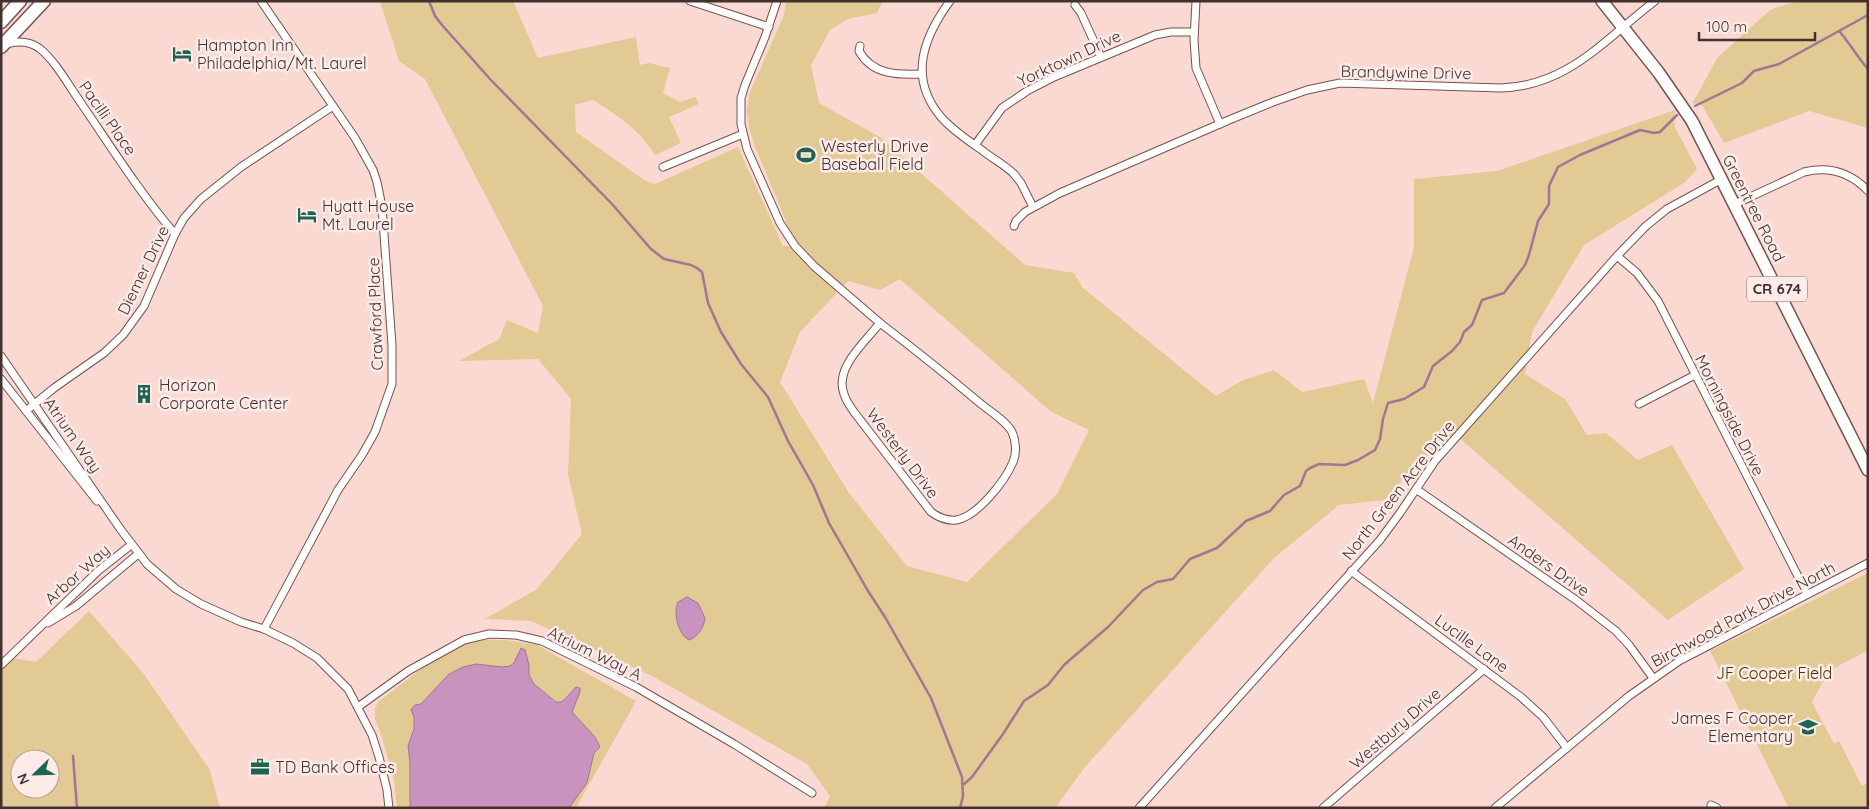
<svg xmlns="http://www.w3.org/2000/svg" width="1869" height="809" font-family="Quicksand,sans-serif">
<rect width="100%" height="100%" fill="#fbd9d3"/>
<g fill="#e1ca94" fill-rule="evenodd">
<path d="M380 1H513L538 58 636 37 640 65 649 63 670 68 663 93 680 102 695 97 699 104 669 117 681 143 655 155C640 130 617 115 593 100L575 105 576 132 644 180 655 184 738 147 783 246H793L797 241 788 226 754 144 749 127 747 111 750 92 784 15 786 1H883L877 13 848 19 830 30 811 65 819 103 880 137 1025 265 1074 273 1083 288 1216 396 1241 381 1274 370 1302 392 1364 379 1373 403 1414 247V179L1497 171 1678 109 1674 114 1675 127 1697 169 1684 183 1584 245 1532 332 1525 374 1565 399 1587 435 1606 433 1638 460 1672 445 1744 569 1668 620 1457 436 1415 465 1385 500 1339 505 1274 558 1085 767 1055 808H824L830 796 807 764 652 676 531 621 485 619 537 589 582 534 568 474 571 399 538 359 459 361 499 339 507 320 538 333 543 306 425 79 399 61ZM900 279 1050 411 1089 430 1057 494 967 582 907 566 849 493 780 382 800 332 848 281 880 290Z"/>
<path d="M1796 1H1868V128L1809 111 1724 143 1702 105 1691 103 1693 102 1718 57 1770 10Z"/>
<path d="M1868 573V650L1829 671 1812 702 1834 744 1839 741 1862 786 1868 783V808H1789L1710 651Z"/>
<path d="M89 611 143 673 210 770 220 808H1V656L36 662ZM20 759H50V789H20Z"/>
<path d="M507 640 537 645 636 701 576 808H397L394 780 381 734 375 719V709L378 702C408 680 440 650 476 641 486 639 497 640 507 640Z"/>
</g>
<g fill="#c993bf" stroke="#a07694">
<path d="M687 597 698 603 705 618C704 627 698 637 689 640 678 634 673 613 678 602Z"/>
<path d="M521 648 525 650 529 665V675L534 684 556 702H561L565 699 576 687 580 688V692L572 712 595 737 600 747 594 753 587 783 569 808H410V762L408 746 414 729V717L411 710 415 705 421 704 449 674 463 667 476 664 502 667 510 666 514 663Z"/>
</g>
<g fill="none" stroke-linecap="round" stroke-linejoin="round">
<g stroke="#a07694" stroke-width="2.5">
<path d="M429 1 435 16 442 25 490 79 612 204 651 249 664 259 691 265 697 268 702 272 708 303 721 332 741 364 768 397 788 441 813 485 829 523 868 591 885 617 931 698 962 777 963 796 960 808"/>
<path d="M1839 31C1850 43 1857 57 1868 69"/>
<path d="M1695 106 1742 83 1754 71 1779 64 1868 15"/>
<path d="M73 756 77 808"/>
<path d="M963 785 972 777 1003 734 1024 701 1048 685 1064 665 1108 627 1143 590 1157 582 1173 579 1190 559 1217 548 1246 521 1270 511 1284 495 1300 486 1306 471 1310 468 1319 464 1345 465 1358 460 1375 450 1380 439 1383 419 1388 403 1404 399 1424 387 1433 366 1452 351 1460 342 1464 332 1472 325 1482 300 1504 293 1525 265 1529 255 1538 221 1549 204V186L1558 167 1580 155 1640 130 1654 133 1660 132 1677 115"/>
</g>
<g stroke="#75524c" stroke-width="9">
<g id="street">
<path d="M261 1 355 138 373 170 377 182 382 207 392 345V384L375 432 362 455 338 490 264 629"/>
<path d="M690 1 769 27"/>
<path d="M777 1 765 37 745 85 741 98V124L747 149 780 223 795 246 814 266 880 323"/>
<path d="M950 1C923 38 908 78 941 117 952 130 969 141 983 151 993 159 1005 165 1014 174L1021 183 1033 207"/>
<path d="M1196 1 1194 40 1196 68 1220 124"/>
<path d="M1075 5 1081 13 1101 57"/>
<path d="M6 44C17 41 29 41 39 48 55 60 69 86 81 103 111 147 140 193 175 234"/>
<path d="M860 46 859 51C872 75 898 75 922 74"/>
<path d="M975 145 1002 108 1027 91 1054 77 1155 35 1171 32H1194"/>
<path d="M663 167 743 134"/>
<path d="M1735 204 1804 172C1829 166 1850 172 1868 191"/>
<path d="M1014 226 1016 221 1025 212 1060 193 1229 120 1273 102 1307 90 1340 83 1501 88C1568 86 1605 39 1655 1"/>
<path d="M1617 256 1637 273 1658 301 1807 594"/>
<path d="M880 323C914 349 948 376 981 404 991 412 1006 421 1012 432 1016 441 1017 453 1013 462 1005 481 977 517 956 520 947 521 938 517 931 512L854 412C850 406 846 401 844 394 834 368 865 342 880 323Z"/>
<path d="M1 356 121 530 147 564 176 589 201 604 241 622 264 629 293 643 317 658 348 689 372 735 379 757 387 790 389 808"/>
<path d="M1 379 97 501"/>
<path d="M1639 404 1695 375"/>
<path d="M26 411 54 388 104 353 123 335 144 306 175 234 184 218 201 199 241 167 333 106"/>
<path d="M1416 489 1576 600 1616 631 1629 645 1653 678"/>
<path d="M1351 571 1521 697 1543 717 1567 748"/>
<path d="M48 623 76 606 138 554"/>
<path d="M1 665 98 571 131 545"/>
<path d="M358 707 408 671 464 640 489 634 516 635 542 641 636 687 734 744 812 793"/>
<path d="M1711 805 1717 808"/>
<path d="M1139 808 1380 540 1400 513 1435 461 1617 256 1646 226 1667 209 1722 179"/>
<path d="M1323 808 1484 669"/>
<path d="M1495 808 1629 696 1679 661 1868 563"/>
</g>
</g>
<g stroke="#75524c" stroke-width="14">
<path id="primary" d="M1602 1 1659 73 1692 121 1868 470"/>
</g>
<g stroke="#75524c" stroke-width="15">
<g id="highway">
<path d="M1 22 20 1"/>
<path d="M1 47 44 1"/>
</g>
</g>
<use href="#street" stroke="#fff" stroke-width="7"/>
<use href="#primary" stroke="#fff" stroke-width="11"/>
<use href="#highway" stroke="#fff" stroke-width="12"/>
</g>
<defs>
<g id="hotel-bare" transform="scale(1.5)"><path d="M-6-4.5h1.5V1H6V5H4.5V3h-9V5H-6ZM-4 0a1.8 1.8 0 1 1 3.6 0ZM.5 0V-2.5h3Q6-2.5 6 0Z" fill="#216353" stroke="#fcebe7" stroke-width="2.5" paint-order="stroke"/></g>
<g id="stadium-bare" transform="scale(1.5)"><path d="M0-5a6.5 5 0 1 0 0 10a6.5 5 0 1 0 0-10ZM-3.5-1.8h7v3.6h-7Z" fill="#216353" stroke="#fcebe7" stroke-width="2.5" paint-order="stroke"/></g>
<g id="building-bare" transform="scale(1.5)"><path d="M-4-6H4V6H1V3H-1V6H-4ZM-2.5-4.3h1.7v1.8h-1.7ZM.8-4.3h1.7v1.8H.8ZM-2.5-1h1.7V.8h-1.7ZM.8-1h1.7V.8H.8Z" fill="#216353" stroke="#fcebe7" stroke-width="2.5" paint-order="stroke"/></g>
<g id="school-bare" transform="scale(1.5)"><path d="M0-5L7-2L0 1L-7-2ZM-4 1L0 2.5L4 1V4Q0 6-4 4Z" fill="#216353" stroke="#fcebe7" stroke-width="2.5" paint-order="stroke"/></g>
<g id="office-bare" transform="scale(1.5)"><path d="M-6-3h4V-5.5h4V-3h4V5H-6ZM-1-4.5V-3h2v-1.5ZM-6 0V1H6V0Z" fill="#216353" stroke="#fcebe7" stroke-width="2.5" paint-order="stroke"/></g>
</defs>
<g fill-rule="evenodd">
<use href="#hotel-bare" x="182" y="54"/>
<use href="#stadium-bare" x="806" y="155"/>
<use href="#hotel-bare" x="307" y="215"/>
<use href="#building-bare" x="144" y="394"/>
<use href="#school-bare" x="1808" y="727"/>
<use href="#office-bare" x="260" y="767"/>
</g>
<g text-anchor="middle" stroke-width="5" stroke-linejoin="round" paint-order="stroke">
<rect fill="#fcebe7" stroke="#7a6a66" stroke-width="1" x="1747" y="276.5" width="60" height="25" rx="4"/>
<g font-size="15" font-weight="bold" fill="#42322f">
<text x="1777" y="294">CR 674</text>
</g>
<g font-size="16" fill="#42322f" stroke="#fcebe7" text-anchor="start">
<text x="197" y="51">Hampton Inn<tspan x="197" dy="18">Philadelphia/Mt. Laurel</tspan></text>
<text x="821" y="152">Westerly Drive<tspan x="821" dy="18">Baseball Field</tspan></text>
<text x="322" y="212">Hyatt House<tspan x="322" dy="18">Mt. Laurel</tspan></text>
<text x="159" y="391">Horizon<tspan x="159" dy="18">Corporate Center</tspan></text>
<text x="1793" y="724" text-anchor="end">James F Cooper<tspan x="1793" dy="18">Elementary</tspan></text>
<text x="275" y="773">TD Bank Offices</text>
</g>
<g font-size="16" fill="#42322f" stroke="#fcebe7">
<text transform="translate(1069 58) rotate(-25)" y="6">Yorktown Drive</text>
<text transform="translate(1406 72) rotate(1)" y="6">Brandywine Drive</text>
<text transform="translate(108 118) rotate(55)" y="6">Pacilli Place</text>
<text transform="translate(1754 208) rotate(63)" y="6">Greentree Road</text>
<text transform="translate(143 270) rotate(-64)" y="6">Diemer Drive</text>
<text transform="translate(375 314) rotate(-92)" y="6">Crawford Place</text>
<text transform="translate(1730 415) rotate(63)" y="6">Morningside Drive</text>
<text transform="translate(73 435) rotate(55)" y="6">Atrium Way</text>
<text transform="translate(903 453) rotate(53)" y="6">Westerly Drive</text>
<text transform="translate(1398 490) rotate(-52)" y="6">North Green Acre Drive</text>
<text transform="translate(1549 565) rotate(35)" y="6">Anders Drive</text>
<text transform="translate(77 574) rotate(-42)" y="6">Arbor Way</text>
<text transform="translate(1743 614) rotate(-28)" y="6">Birchwood Park Drive North</text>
<text transform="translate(1472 643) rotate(36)" y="6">Lucille Lane</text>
<text transform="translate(595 653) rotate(26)" y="6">Atrium Way A</text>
<text transform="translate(1395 728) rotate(-41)" y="6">Westbury Drive</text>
</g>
<g font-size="16" fill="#483600" stroke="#fcebe7">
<text x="1774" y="679">JF Cooper Field</text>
</g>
</g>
<rect width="1869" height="809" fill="none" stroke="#42322f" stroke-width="5"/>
<g transform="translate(35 774) rotate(247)"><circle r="24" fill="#fcebe7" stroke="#b2a19d"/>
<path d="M0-4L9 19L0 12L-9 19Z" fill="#216353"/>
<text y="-8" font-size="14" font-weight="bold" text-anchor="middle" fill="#42322f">N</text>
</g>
<path d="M1699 32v8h116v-8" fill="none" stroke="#42322f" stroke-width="2.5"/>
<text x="1706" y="32" font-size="15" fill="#42322f" stroke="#fcebe7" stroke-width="4" paint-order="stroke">100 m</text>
</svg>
